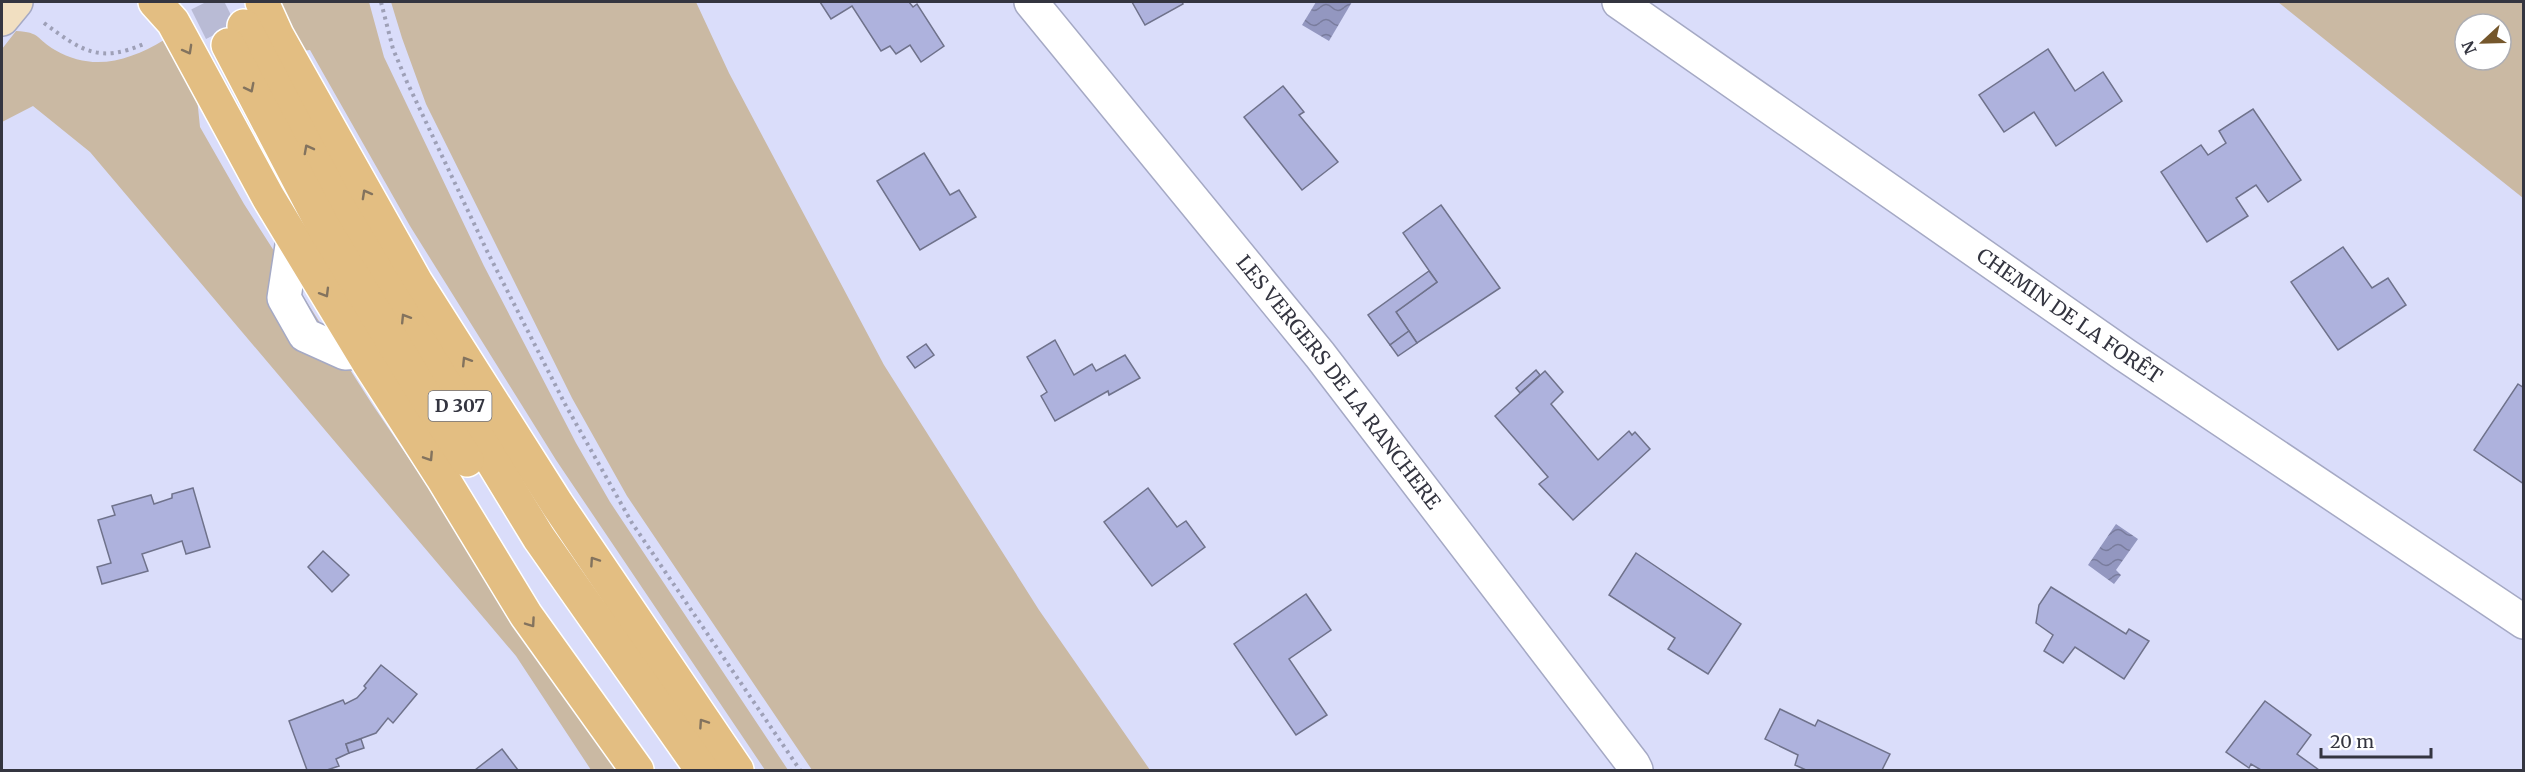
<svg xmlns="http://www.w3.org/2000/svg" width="2525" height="772" font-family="Merriweather,serif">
<defs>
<pattern id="water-waves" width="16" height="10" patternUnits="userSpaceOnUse" patternTransform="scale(1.5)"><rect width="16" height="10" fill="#9397c0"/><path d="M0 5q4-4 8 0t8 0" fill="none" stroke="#797c9d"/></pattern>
</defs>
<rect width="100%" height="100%" fill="#daddfa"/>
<g fill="#cab9a3" fill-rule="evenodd">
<path d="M273 2H369L384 57 484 266 576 443 610 502 788 770H765L556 460 410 226 310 50 297 52Z"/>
<path d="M391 2H696L729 73 884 365 1039 610 1150 770H812L627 496 572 398 426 104 402 38Z"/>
<path d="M2278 2H2523V198ZM2465 24H2501V60H2465Z"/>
<path d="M16 31C41 32 36 39 55 50 93 72 129 61 164 40L197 98 200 127 244 204 372 404 620 770H591L516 656 90 152 33 106 2 122V49Z"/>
</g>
<g fill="url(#water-waves)">
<path d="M1316 2H1352L1329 41 1302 25Z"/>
<path d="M2116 524 2138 539 2116 570 2121 575 2114 584 2088 565Z"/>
</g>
<g fill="#aeb2dd" stroke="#6f728b" stroke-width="1.5">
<path d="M820 2H909L913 7 917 4 944 46 921 62 910 45 896 54 890 46 881 51 852 6 831 19Z"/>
<path d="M1132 2H1182L1183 4 1145 25Z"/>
<path d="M2048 49 2075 91 2103 72 2122 101 2056 146 2034 112 2004 132 1979 95Z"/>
<path d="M1283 86 1304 112 1299 115 1338 162 1302 190 1244 117Z"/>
<path d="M2253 109 2301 180 2268 202 2256 185 2236 198 2248 216 2207 242 2161 172 2201 145 2208 155 2226 143 2219 131Z"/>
<path d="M924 153 950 195 959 190 976 217 920 250 877 181Z"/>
<path d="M1441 205 1500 288 1417 343 1396 312 1437 282 1403 233Z"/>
<path d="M2343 247 2372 288 2388 278 2406 305 2338 350 2291 282Z"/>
<path d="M1429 271 1437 282 1396 312 1409 331 1390 345 1368 315Z"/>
<path d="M1409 331 1417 343 1398 356 1390 345Z"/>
<path d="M1055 340 1074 375 1092 364 1096 371 1125 355 1140 378 1109 395 1108 391 1055 421 1041 396 1047 392 1027 357Z"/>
<path d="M926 344 934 355 915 368 907 357Z"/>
<path d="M1536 370 1540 375 1520 393 1516 388Z"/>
<path d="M1545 371 1563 392 1551 404 1598 460 1629 431 1632 435 1635 432 1650 449 1573 520 1539 484 1548 477 1495 416Z"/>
<path d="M2518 384 2524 388V484L2474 450Z"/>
<path d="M193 488 210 547 186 554 182 541 142 554 148 571 102 584 97 567 111 563 98 520 115 515 112 506 151 495 154 504 172 498V494Z"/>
<path d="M1148 488 1177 527 1186 521 1205 547 1152 586 1104 522Z"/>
<path d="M323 551 349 575 332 592 308 567Z"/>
<path d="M1636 553 1741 624 1708 674 1668 649 1675 638 1609 595Z"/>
<path d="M2051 587 2126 634 2129 629 2149 641 2124 679 2075 647 2063 663 2044 651 2053 635 2036 623 2039 605Z"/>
<path d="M1306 594 1331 630 1289 659 1327 715 1296 735 1234 644Z"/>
<path d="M381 665 417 694 393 723 388 718 376 733 346 744 349 753 336 759 339 766 327 770H307L289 721 343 700 345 704 357 698 366 688 364 686Z"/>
<path d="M2265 701 2311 735 2297 754 2319 770H2261L2251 764 2249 768 2226 752Z"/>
<path d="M1780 709 1815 726 1818 720 1890 754 1882 770H1806L1795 765 1798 755 1765 739Z"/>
<path d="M361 739 364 748 349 753 346 744Z"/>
<path d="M502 749 518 770H475Z"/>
</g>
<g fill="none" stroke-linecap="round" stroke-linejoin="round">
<path stroke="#b9bbd5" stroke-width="33" stroke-dasharray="33 16" stroke-linecap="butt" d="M206 2 223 36"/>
<g stroke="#a5a9c4" stroke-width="36">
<g id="street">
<path id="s1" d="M1031 2 1320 355 1633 764 1636 770"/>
<path id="s2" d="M1619 2 2125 355 2524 622"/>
<path d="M293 239 284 298 305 335 345 353 361 352"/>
</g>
</g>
<g stroke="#a5a9c4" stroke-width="36">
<path id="secondary" d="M2 19 16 2"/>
</g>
<g stroke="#fff" stroke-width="36">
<g id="primary">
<path d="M155 2 173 22 268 197 368 362 442 477 526 615 637 770"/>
<path d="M262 2 277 35 416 282 557 504 737 770"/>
<path d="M244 26 335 201 384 284 539 538 702 770"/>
<path d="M228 45 324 228 426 397 467 460"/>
</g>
</g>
<g stroke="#9ea0b7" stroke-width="4" stroke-dasharray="3 4.5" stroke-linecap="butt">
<path d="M381 2 393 49 407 82 487 251 565 404 632 523 800 770"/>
<path d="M44 23C82 51 99 64 146 43"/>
</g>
<use href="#street" stroke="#fff" stroke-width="33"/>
<use href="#secondary" stroke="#f1dfc1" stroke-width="33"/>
<use href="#primary" stroke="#e3be82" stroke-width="33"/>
</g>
<defs><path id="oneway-chevron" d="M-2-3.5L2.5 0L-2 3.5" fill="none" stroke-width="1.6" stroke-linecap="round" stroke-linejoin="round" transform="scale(1.5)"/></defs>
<g stroke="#83735e">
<use href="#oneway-chevron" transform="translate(188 50) rotate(61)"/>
<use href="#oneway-chevron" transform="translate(250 88) rotate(63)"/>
<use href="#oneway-chevron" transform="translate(308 149) rotate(-118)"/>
<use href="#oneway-chevron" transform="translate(366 194) rotate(-119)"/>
<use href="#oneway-chevron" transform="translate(325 293) rotate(59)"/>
<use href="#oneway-chevron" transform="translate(405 318) rotate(-122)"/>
<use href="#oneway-chevron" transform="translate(466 361) rotate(-122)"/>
<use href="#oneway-chevron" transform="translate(429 457) rotate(57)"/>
<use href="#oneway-chevron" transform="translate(594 561) rotate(-124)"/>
<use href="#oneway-chevron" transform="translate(531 623) rotate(55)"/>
<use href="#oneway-chevron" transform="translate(703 723) rotate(-124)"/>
</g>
<g text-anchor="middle" stroke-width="4.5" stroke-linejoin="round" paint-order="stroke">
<rect fill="#fff" stroke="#717279" stroke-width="1.5" x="428.5" y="391" width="63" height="30" rx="4.5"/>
<g font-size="18" font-weight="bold" fill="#343540">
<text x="460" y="412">D 307</text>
</g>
<g font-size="20" fill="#343540" stroke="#fff">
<text dy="7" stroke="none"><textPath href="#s2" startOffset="549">CHEMIN DE LA FORÊT</textPath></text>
<text dy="7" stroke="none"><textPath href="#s1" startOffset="489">LES VERGERS DE LA RANCHERE</textPath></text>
</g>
</g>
<rect width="2525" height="772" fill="none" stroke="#343540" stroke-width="6"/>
<g transform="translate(2483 42) rotate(248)"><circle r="28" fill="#ffffff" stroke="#aeaeb3" stroke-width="1.5"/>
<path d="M0-4.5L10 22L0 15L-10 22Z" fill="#75572c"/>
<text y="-9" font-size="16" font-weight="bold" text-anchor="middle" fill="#343540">N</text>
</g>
<path d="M2321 748v9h110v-9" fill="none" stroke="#343540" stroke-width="3"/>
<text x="2330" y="748" font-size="18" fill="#343540" stroke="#ffffff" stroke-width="4.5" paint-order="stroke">20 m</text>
</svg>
